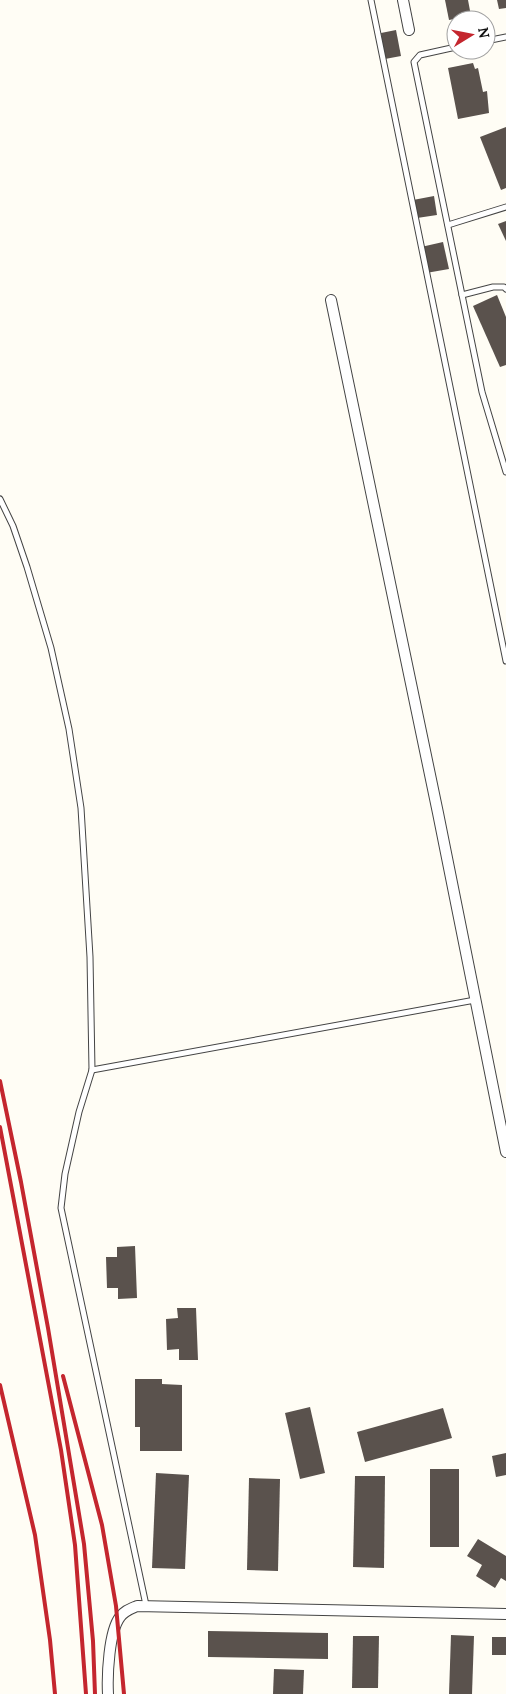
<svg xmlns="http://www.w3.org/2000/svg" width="506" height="1694" font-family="Lora,serif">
<rect width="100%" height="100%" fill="#fffdf5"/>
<g fill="#5a524d">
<path d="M445 0H468L471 16 449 20Z"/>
<path d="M497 0H506V8L499 9Z"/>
<path d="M396 30 401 56 385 59 381 33Z"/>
<path d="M473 63 475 69 478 68 483 92 487 91 489 113 458 119 448 68Z"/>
<path d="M506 127V188L501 190 480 137Z"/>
<path d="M434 196 437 215 417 218 413 200Z"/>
<path d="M506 221V241L498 224Z"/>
<path d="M443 242 449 269 426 273 421 247Z"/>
<path d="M497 295 506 317V365L500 367 473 306Z"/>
<path d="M135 1246 137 1298 118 1299V1288H107L106 1257H117V1247Z"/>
<path d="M177 1308H196L198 1360H179V1349L167 1350 166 1319 178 1318Z"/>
<path d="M135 1379H162V1384L182 1385V1451H140V1427H135Z"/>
<path d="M310 1407 325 1473 300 1479 285 1413Z"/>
<path d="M443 1408 452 1438 365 1462 357 1432Z"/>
<path d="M506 1453V1475L496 1477 492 1456Z"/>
<rect x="430" y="1469" width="29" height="78"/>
<path d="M156 1473 189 1475 185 1569 152 1568Z"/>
<path d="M355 1476H385L384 1568 353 1567Z"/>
<path d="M249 1478 280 1479 278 1571 247 1570Z"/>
<path d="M478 1539 506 1556V1581L501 1578 495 1588 476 1576 482 1565 467 1556Z"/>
<path d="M208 1631 328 1633V1659L208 1657Z"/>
<path d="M451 1635 474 1636 472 1694H449Z"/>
<path d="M353 1636H379L378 1688H352Z"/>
<rect x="492" y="1637" width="14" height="18"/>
<path d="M274 1669 304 1670 303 1694H273Z"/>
</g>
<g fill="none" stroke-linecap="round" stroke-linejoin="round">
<g stroke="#444" stroke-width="7">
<g id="service">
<path d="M371 0 506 661"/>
<path d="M486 41 506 37"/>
<path d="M456 47 420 55 414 62 482 392 506 472"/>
<path d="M448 225 506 207"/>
<path d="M462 295 493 287H504L506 289"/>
<path d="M0 499 13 526 27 567 51 648 69 729 81 808 90 957 92 1070 79 1112 65 1174 61 1208 146 1605"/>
<path d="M92 1070 475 1000"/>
</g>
</g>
<g stroke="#444" stroke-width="12">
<g id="minor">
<path d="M403 0 409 30"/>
<path d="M331 300 438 813 506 1152"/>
<path d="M108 1694C107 1675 109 1631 120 1617 124 1611 130 1609 137 1606L506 1614"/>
</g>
</g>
<use href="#service" stroke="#fff" stroke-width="5"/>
<use href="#minor" stroke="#fff" stroke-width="10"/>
<g stroke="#c4262e" stroke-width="4">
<path d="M0 1081 21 1182 48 1328 84 1544 93 1641 95 1694"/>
<path d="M0 1127 61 1450 75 1545 86 1694"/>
<path d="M63 1376 102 1525 116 1606 124 1694"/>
<path d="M0 1385 35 1535 50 1640 55 1694"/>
</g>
</g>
<g transform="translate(471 35) rotate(80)"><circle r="24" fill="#ffffff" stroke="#a0a0a0"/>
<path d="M0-4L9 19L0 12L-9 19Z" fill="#c4262e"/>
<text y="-8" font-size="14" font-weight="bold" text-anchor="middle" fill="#111111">N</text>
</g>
</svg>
